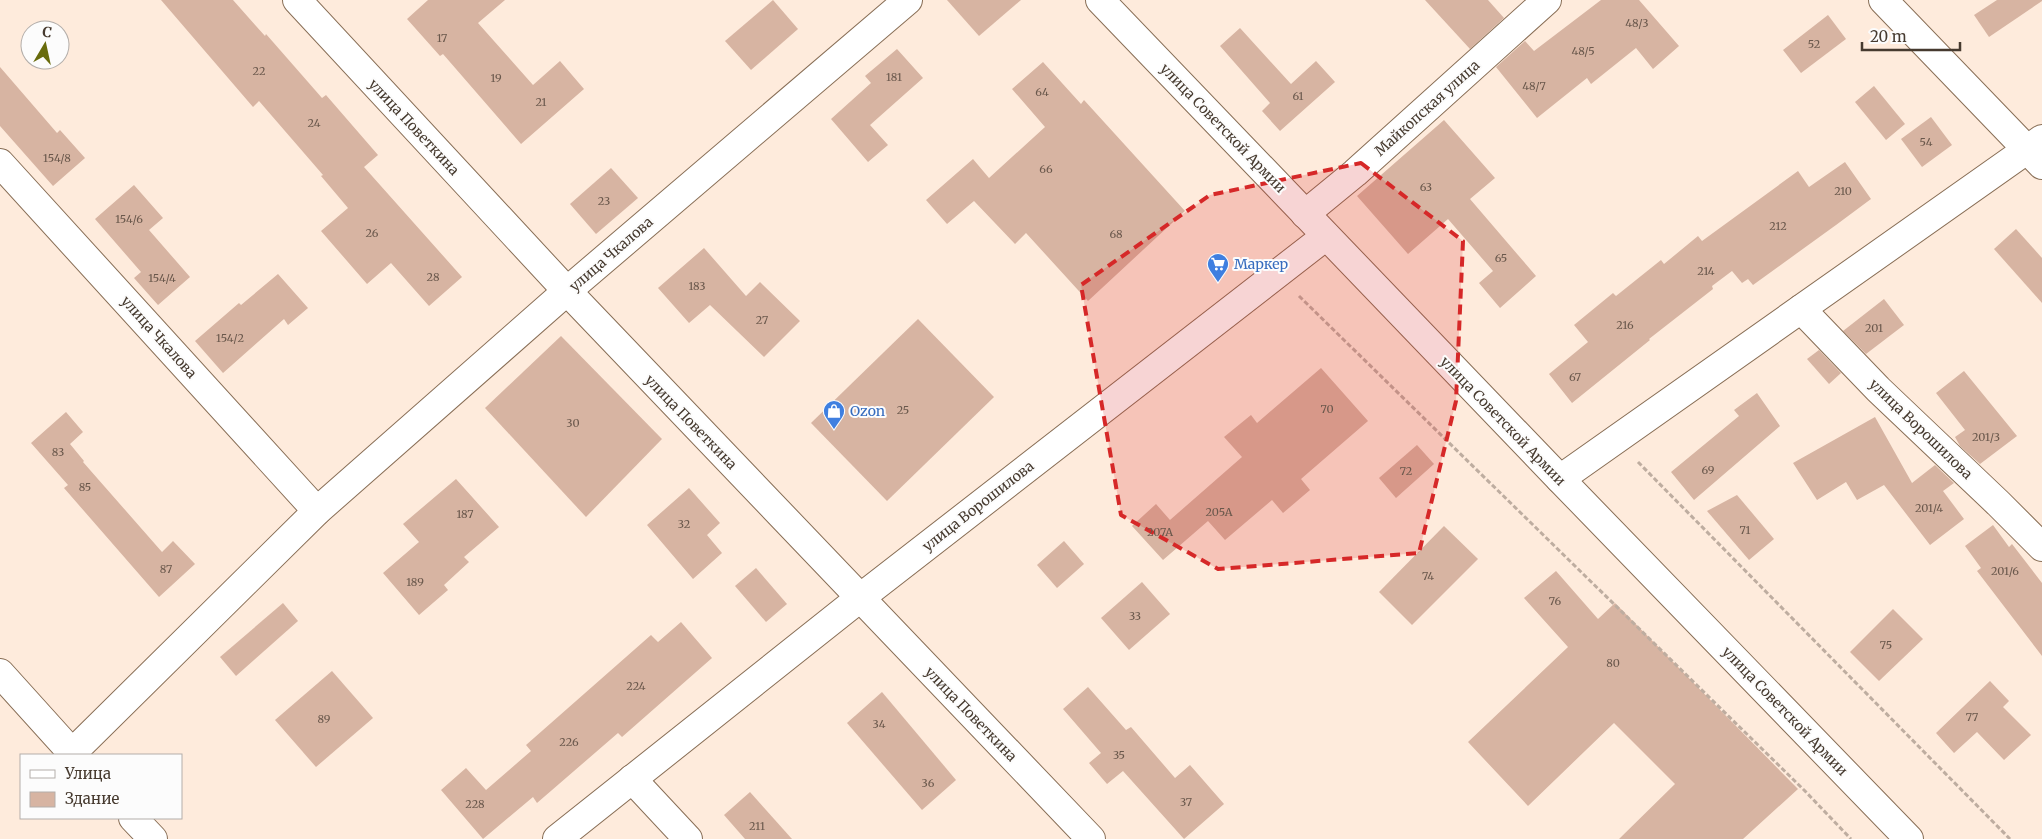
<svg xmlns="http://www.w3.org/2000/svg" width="2042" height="839" font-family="Merriweather,serif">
<rect width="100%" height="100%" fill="#feebdc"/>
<g fill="#d7b4a2">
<path d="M161 0H233L265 36 266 34 322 98 326 95 378 155 364 167 462 277 429 306 391 263 367 284 321 231 348 208 321 176 323 175 259 101 253 107Z"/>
<path d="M428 0H505L478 23 533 85 560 61 584 89 521 144 443 54 440 56 407 19Z"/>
<path d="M773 0 798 29 751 70 725 41Z"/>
<path d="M947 0H1021L979 36Z"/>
<path d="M1425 0H1488L1504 18 1470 49Z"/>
<path d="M1601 0H1639L1679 46 1653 69 1636 48 1591 84 1587 78 1537 118 1496 67 1525 41 1534 51Z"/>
<path d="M1997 0H2042V1L1989 37 1974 15Z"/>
<path d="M1828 15 1846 39 1801 73 1783 50Z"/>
<path d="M1240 28 1291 84 1316 61 1335 82 1280 131 1262 111 1270 103 1220 46Z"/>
<path d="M897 49 923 78 870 125 888 145 868 162 831 119 871 83 865 76Z"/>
<path d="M1043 62 1081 104 1084 100 1185 211 1088 301 1026 233 1015 244 974 201 947 224 926 200 973 159 989 178 1045 127 1012 89Z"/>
<path d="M0 67 57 133 60 130 85 158 53 186 0 126Z"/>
<path d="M1874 86 1905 124 1886 140 1855 102Z"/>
<path d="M1931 117 1952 145 1922 167 1901 139Z"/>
<path d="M1444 120 1495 178 1470 199 1536 276 1500 308 1479 283 1493 271 1448 219 1408 254 1357 196Z"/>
<path d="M1845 162 1871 199 1836 225 1753 285 1748 279 1742 283 1732 271 1712 286 1713 289 1649 339 1650 340 1572 403 1549 374 1588 342 1574 325 1613 293 1616 296 1661 260 1664 264 1698 236 1702 241 1798 171 1809 187Z"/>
<path d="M611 168 638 198 596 234 570 204Z"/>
<path d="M134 185 163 218 149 230 190 277 158 305 134 278 141 272 95 219Z"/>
<path d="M2016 229 2042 258V303L1994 249Z"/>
<path d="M704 248 746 296 760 282 800 321 764 357 710 305 689 323 658 288Z"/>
<path d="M278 274 308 308 288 325 284 319 223 373 195 341 239 303 241 305Z"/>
<path d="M1884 299 1904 325 1866 354 1843 331Z"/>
<path d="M918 319 994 397 887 501 811 423Z"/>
<path d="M561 336 662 439 586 517 485 408Z"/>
<path d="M1819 350 1841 373 1829 384 1807 359Z"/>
<path d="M1321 368 1368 421 1301 479 1310 490 1283 513 1272 500 1225 540 1208 521 1163 560 1132 526 1156 504 1170 520 1242 457 1224 437 1251 415 1257 423Z"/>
<path d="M1964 371 2017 436 1980 464 1960 446 1955 437 1965 430 1936 393Z"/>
<path d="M1757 393 1780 426 1694 500 1671 472 1739 416 1734 410Z"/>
<path d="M66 412 83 432 70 444 84 461 83 462 162 552 173 541 195 564 159 597 64 488 68 485 31 443Z"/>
<path d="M1875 417 1912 483 1935 465 1954 483 1943 491 1964 519 1930 545 1884 485 1857 500 1846 482 1817 500 1793 463Z"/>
<path d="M1417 445 1434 464 1396 498 1379 478Z"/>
<path d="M456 479 499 527 464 557 469 562 444 585 448 590 419 615 383 573 419 542 403 524Z"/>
<path d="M689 488 720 523 707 535 722 553 693 579 647 525Z"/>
<path d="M1737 495 1774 539 1749 560 1707 511Z"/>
<path d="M1993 525 2009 547 2012 544 2042 583V656L1977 571 1981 568 1965 546Z"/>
<path d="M1444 526 1478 559 1412 625 1379 592Z"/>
<path d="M1064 541 1084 564 1057 588 1037 565Z"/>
<path d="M756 568 787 604 766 622 735 586Z"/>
<path d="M1556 571 1598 619 1615 603 1798 789 1743 839H1619L1675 784 1614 723 1528 806 1468 742 1568 647 1524 598Z"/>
<path d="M1142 582 1170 614 1129 650 1101 618Z"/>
<path d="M283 603 298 621 236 676 220 657Z"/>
<path d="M1893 609 1923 639 1879 681 1850 652Z"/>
<path d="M681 622 712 658 622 737 618 733 537 803 533 797 483 839 441 790 466 768 486 790 531 751 526 745 651 635 658 642Z"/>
<path d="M332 671 373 718 316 767 275 720Z"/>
<path d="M1990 681 2009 701 2003 707 2031 735 2004 760 1977 732 1954 753 1936 733Z"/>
<path d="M1088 687 1126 730 1131 727 1175 778 1190 765 1224 804 1184 839 1123 771 1107 784 1089 763 1101 753 1063 709Z"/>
<path d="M882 692 956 780 922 810 847 723Z"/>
<path d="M750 792 792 839H745L724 815Z"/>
</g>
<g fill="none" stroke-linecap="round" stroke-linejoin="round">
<g stroke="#886e56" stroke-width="30">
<g id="minor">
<path d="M297 0 567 291 1091 839"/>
<path d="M1883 0 2042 165"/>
<path d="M0 163 317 511"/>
<path d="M1305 214 1355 173 1547 0"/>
<path d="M1801 309 1878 389 1998 503 2042 547"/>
<path d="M1560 479 2042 139"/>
<path d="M0 673 74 755"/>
<path d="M72 753 317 511 567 291 908 0"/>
<path d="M632 779 688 839"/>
<path d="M133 818 153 839"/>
<path d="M557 839 860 598 1326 236"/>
</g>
</g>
<g stroke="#886e56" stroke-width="30">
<path id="major" d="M1100 0 1560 479 1909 839"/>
</g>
<g stroke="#beada0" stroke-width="3" stroke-dasharray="5 2.5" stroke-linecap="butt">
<path d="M1299 296 1804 790 1851 839"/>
<path d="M1638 462 2010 839"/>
</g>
<use href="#minor" stroke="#fff" stroke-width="28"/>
<use href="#major" stroke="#fff" stroke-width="28"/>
</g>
<path fill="#d62828" fill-opacity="0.2" stroke="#d62828" stroke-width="4" stroke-dasharray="10 6" stroke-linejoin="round" d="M1361 163 1463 241 1456 401 1419 553 1218 569 1121 515 1081 285 1210 195Z"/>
<defs>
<g id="supermarket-pin" transform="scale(1.125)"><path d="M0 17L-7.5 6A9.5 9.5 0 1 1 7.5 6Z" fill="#3f7fe0" stroke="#fcfcfc"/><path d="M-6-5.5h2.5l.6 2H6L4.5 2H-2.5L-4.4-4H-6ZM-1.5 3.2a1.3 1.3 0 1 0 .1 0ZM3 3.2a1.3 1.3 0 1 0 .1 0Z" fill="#fff"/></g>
<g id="shop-pin" transform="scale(1.125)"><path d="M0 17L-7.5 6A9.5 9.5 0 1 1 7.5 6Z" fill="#3f7fe0" stroke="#fcfcfc"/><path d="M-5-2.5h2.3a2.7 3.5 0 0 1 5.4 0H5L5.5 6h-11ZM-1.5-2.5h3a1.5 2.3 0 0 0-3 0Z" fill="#fff"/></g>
</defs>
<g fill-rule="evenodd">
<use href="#supermarket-pin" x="1218" y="264"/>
<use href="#shop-pin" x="834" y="411"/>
</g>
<g text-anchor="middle" stroke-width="4" stroke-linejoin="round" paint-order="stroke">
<g font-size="11" fill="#6a584c">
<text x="1637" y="27">48/3</text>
<text x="442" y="42">17</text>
<text x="1814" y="48">52</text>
<text x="1583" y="55">48/5</text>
<text x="259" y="75">22</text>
<text x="894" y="81">181</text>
<text x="496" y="82">19</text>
<text x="1534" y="90">48/7</text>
<text x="1042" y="96">64</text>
<text x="1298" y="100">61</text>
<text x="541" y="106">21</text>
<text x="314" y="127">24</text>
<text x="1926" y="146">54</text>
<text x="57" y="162">154/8</text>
<text x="1046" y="173">66</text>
<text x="1426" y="191">63</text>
<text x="1843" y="195">210</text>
<text x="604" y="205">23</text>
<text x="129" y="223">154/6</text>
<text x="1778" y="230">212</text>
<text x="372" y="237">26</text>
<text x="1116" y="238">68</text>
<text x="1501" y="262">65</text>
<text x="1706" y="275">214</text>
<text x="433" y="281">28</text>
<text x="162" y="282">154/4</text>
<text x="697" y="290">183</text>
<text x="762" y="324">27</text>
<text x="1625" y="329">216</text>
<text x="1874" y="332">201</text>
<text x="230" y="342">154/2</text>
<text x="1575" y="381">67</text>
<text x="1327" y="413">70</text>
<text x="903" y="414">25</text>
<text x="573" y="427">30</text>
<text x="1986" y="441">201/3</text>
<text x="58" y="456">83</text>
<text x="1708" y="474">69</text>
<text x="1406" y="475">72</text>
<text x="85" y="491">85</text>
<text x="1929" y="512">201/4</text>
<text x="1219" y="516">205А</text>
<text x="465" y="518">187</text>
<text x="684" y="528">32</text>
<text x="1745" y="534">71</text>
<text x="1160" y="536">207А</text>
<text x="166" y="573">87</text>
<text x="2005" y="575">201/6</text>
<text x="1428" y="580">74</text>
<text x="415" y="586">189</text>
<text x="1555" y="605">76</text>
<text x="1135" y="620">33</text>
<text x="1886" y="649">75</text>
<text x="1613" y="667">80</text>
<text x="636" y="690">224</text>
<text x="1972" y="721">77</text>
<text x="324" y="723">89</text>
<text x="879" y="728">34</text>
<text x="569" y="746">226</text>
<text x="1119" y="759">35</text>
<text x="928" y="787">36</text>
<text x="1186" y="806">37</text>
<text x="475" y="808">228</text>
<text x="757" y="830">211</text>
</g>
<g font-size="14" fill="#463a2f" stroke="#fcfcfc">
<text transform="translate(1427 108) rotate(-42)" y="5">Майкопская улица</text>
<text transform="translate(414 127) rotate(47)" y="5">улица Поветкина</text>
<text transform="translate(1223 128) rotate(46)" y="5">улица Советской Армии</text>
<text transform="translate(611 254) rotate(-41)" y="5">улица Чкалова</text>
<text transform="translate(159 337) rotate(48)" y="5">улица Чкалова</text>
<text transform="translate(1503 421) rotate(46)" y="5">улица Советской Армии</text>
<text transform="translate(691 422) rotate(46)" y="5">улица Поветкина</text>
<text transform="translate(1921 429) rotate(44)" y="5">улица Ворошилова</text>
<text transform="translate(978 506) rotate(-38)" y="5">улица Ворошилова</text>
<text transform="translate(1785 711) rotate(46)" y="5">улица Советской Армии</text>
<text transform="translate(971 714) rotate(46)" y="5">улица Поветкина</text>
</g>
<g font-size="14" fill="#366cbe" stroke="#fcfcfc" text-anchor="start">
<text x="1234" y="269">Маркер</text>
<text x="850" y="416">Ozon</text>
</g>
</g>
<rect x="20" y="754" width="162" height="65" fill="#fcfcfc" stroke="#b3aeaa"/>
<rect x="30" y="770" width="25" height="8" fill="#ffffff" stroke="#b3aeaa"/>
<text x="65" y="779" font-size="15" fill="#463a2f">Улица</text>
<rect x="30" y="792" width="25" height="15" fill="#d7b4a2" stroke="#b3aeaa"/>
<text x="65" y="804" font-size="15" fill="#463a2f">Здание</text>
<g transform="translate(45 45) rotate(9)"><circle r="24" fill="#fcfcfc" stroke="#b3aeaa"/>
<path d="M0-4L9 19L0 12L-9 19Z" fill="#686b0c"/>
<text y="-8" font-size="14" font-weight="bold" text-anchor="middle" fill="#463a2f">С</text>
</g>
<path d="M1862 42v8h98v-8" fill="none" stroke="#463a2f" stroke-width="2.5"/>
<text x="1870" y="42" font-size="15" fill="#463a2f" stroke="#fcfcfc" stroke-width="4" paint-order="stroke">20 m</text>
</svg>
